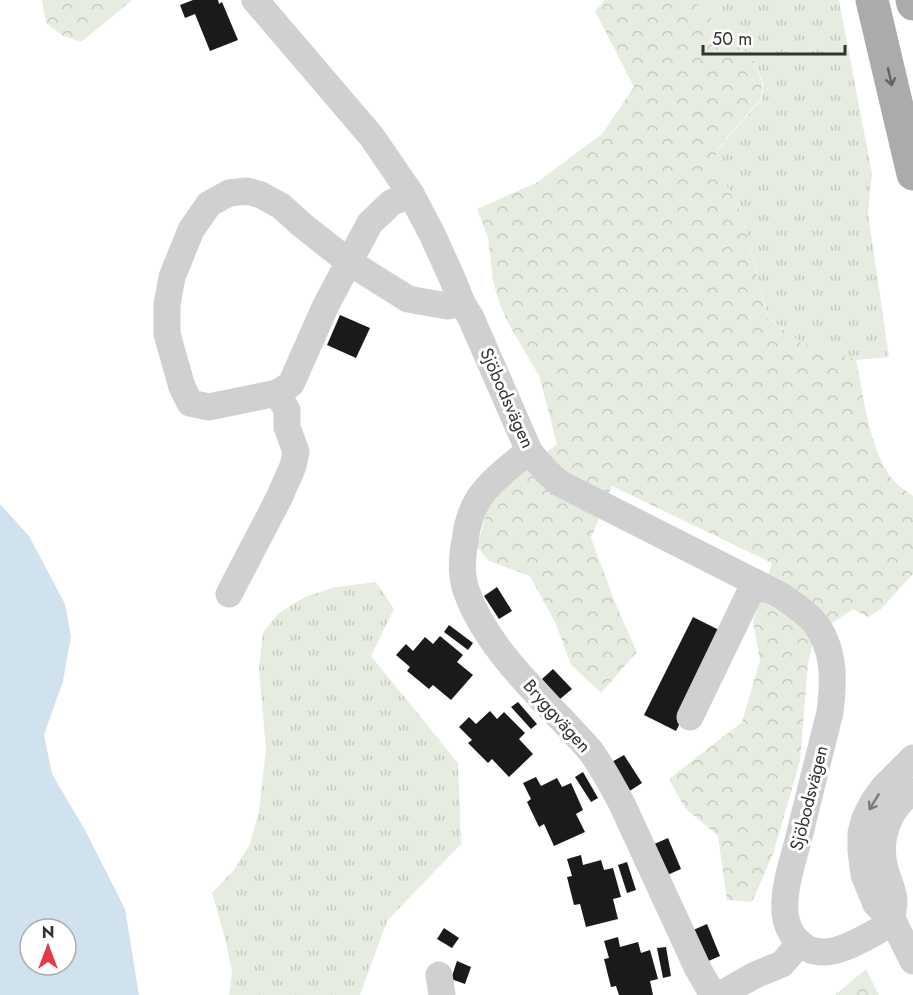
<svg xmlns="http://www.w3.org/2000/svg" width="913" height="995" font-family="Jost,sans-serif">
<defs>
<pattern id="grass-tufts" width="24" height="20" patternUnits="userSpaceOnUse" patternTransform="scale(1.5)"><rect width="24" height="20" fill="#e6ecdf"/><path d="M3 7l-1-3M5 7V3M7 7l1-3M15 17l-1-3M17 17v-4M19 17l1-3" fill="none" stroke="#c6cbc0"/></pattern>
<pattern id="forest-crowns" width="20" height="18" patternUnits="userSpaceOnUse" patternTransform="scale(1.5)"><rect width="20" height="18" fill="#e6ecdf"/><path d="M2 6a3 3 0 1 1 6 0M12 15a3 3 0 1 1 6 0" fill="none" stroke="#c6cbc0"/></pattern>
</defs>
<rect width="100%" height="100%" fill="#fff"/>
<g fill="url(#grass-tufts)">
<path d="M693 0H839L872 174 868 213 889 357 856 360 801 343 768 317 741 213 715 163 717 150 762 99 763 82 753 60Z"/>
<path d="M376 582 394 609 371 656 458 763 461 844 387 921 360 995H229L232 972 226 942 212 893 234 870 250 844 259 811 266 749 259 669 263 632 279 613 305 597 336 587Z"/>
</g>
<g fill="url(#forest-crowns)">
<path d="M42 0H132L81 42 62 35 46 23Z"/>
<path d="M605 0H693L753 60 762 82 761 99 717 149 715 163 741 213 768 318 801 343 856 360C864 396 870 459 898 485 902 489 908 492 913 496V574L880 610 868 617 853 609 815 635 808 663 800 761 773 854 752 902 727 900 718 836 685 808 669 779 742 722 760 660 753 622 772 563 612 486 591 538 616 605 637 652 601 693 571 665 555 622 530 576 489 561 477 547 487 510 508 481 557 444 539 375 509 325 499 302 493 281 488 237 477 209 536 183 602 134 634 87 595 11Z"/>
<path d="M866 969 879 995H835Z"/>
</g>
<path fill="#cfe2ee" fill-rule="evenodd" d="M0 504 29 536 65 604 71 637 63 681 44 735 52 774 85 830 125 909 139 995H0ZM30 929H66V965H30Z"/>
<g fill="#1a1a1a">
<path d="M193 0H218L219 4 222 2 238 40 210 51 195 14 185 18 180 5Z"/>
<path d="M340 315 370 328 356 358 327 345Z"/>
<path d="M497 587 512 611 499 619 484 596Z"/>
<path d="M693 617 725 633 676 731 644 715Z"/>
<path d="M449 625 473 643 468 650 444 632Z"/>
<path d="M440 636 463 655 457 662 473 675 451 700 433 685 429 689 407 671 410 667 396 655 406 644 413 651 425 637 433 644Z"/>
<path d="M553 669 572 689 560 699 542 679Z"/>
<path d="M518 702 537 724 531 729 511 707Z"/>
<path d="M490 711 497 719 504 712 525 733 519 739 533 754 509 777 492 759 488 763 468 743 472 740 459 727 469 717 476 724Z"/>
<path d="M624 755 642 783 628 792 610 763Z"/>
<path d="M583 772 598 798 591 802 575 777Z"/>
<path d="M536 777 541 786 557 778 562 787 571 783 583 810 576 814 585 832 554 846 544 824 539 827 527 802 531 799 523 783Z"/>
<path d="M668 838 681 869 665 876 652 845Z"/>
<path d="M581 855 583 865 601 860 604 870 613 868 621 897 613 899 618 919 586 927 580 904 574 905 567 877 572 876 567 859Z"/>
<path d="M627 862 636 890 627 893 618 865Z"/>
<path d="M707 924 720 956 704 963 691 931Z"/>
<path d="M444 928 459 938 452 948 437 939Z"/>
<path d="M618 937 620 947 638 942 641 953 650 950 658 979 650 981 653 995H619L616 986 611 987 604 959 609 958 604 941Z"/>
<path d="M666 947 671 976 663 978 657 948Z"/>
<path d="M457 961 471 967 465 984 451 979Z"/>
</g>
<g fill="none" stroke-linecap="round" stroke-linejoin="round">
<g stroke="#d0d0d0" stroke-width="27">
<path d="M255 0 372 137 411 194 432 234 452 278 462 303 471 318 529 451C539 464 548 475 561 484L782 596C793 604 806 612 815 623 835 649 834 681 830 712 820 753 809 795 799 837 793 861 783 888 785 913 787 933 801 952 823 952 843 953 875 932 894 922"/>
<path d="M247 191 261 195 281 206 302 225 349 262 326 305 291 384 277 393 209 407 190 403 182 387 167 334V305L172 277 191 230 209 204 229 193Z"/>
<path d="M411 194 391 203 370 223 349 262 408 299 447 306 462 303"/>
<path d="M529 451C513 464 495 477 482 494 472 507 467 524 465 541 462 556 461 575 466 590 483 640 528 685 564 722 572 731 581 740 589 749 602 766 612 785 622 804L698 969 713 995"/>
<path d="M229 594 279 498 293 466 296 452 287 427V410L277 393"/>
<path d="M690 717 755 582"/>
<path d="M913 758 884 787 873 802 865 818 861 833V851L864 875 876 904 892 919 913 961"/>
<path d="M892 919C892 913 894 907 894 901 894 890 887 879 885 869 877 839 888 809 913 791"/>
<path d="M439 975 442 995"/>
<path d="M720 995 755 975 782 964 800 943"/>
</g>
<g stroke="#ababab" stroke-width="33">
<path d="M872 0 913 174"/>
<path d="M912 0 913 4"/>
</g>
</g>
<defs><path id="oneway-shaft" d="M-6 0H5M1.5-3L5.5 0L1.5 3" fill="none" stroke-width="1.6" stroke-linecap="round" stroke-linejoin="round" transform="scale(1.5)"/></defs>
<use stroke="#636363" href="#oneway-shaft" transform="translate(890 77) rotate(77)"/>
<use stroke="#7a7a7a" href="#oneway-shaft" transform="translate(874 802) rotate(121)"/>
<g text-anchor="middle" stroke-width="6" stroke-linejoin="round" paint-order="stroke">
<g font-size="18" fill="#333" stroke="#fff">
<text transform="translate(507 398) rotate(66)" y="6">Sjöbodsvägen</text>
<text transform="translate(557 716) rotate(48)" y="6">Bryggvägen</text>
<text transform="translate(809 798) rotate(-76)" y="6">Sjöbodsvägen</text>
</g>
</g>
<g transform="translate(48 947)"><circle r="28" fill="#ffffff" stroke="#adadad" stroke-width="1.5"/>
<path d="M0-4.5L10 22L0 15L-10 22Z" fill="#e63946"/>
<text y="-9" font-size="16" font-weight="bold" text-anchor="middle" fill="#333333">N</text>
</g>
<path d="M703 45v9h142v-9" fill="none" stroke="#333333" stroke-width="3"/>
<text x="712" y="45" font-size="18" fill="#333333" stroke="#ffffff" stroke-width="4.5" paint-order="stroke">50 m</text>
</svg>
